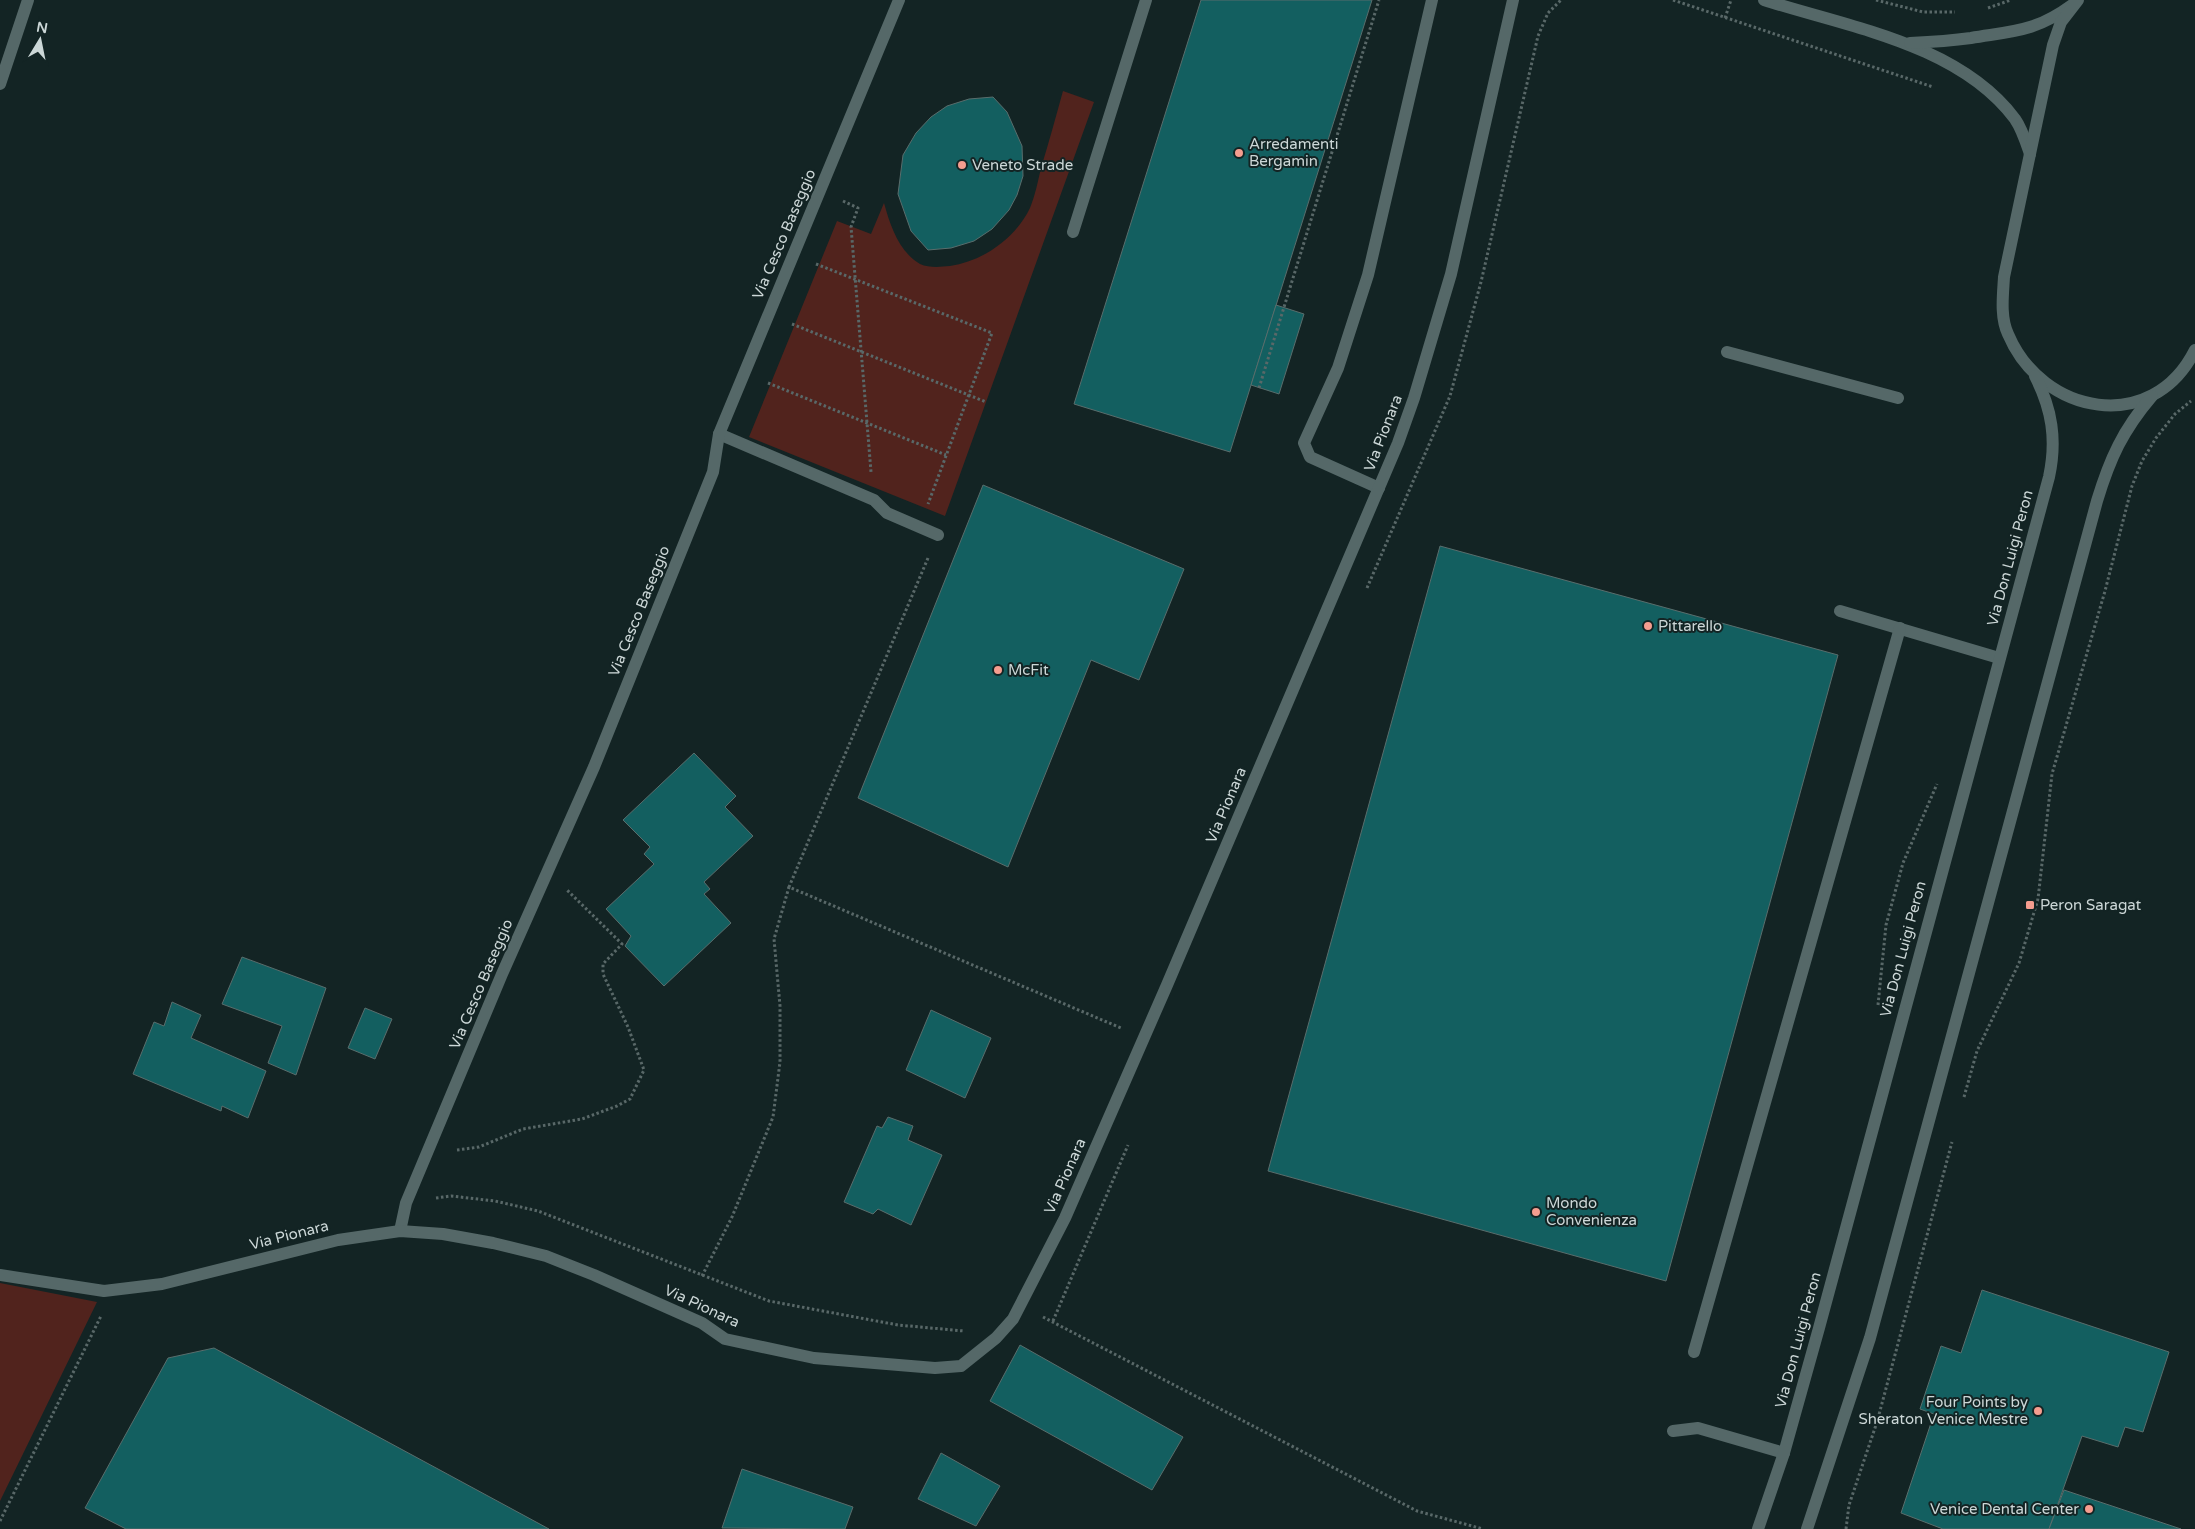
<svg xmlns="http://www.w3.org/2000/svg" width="2195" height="1529" font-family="'Varela Round',sans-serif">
<rect width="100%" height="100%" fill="#132424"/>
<g fill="#51231d">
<path d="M1063 91 1094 102 945 516 749 437 837 221 871 234 884 203C890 225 899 252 920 264 929 268 940 267 950 266 983 261 1015 239 1030 208 1035 196 1038 181 1041 168 1049 142 1056 116 1063 91Z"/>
<path d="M0 1283 97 1302 0 1501Z"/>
</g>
<g fill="#135f60" stroke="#596d6c">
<path d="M1201 0H1372L1230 452 1074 404Z"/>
<path d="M993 97 1007 112 1022 146 1023 176 1017 195 1009 210 992 229 974 241 951 248 928 250 911 231 898 194 903 155 916 133 931 117 947 106 969 99Z"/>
<path d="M1276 305 1304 314 1279 394 1251 385Z"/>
<path d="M983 485 1184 569 1139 680 1091 660 1008 867 858 798Z"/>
<path d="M1440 546 1838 655 1666 1281 1268 1171Z"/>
<path d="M694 753 736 796 725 807 753 836 704 882 710 889 704 894 731 923 664 986 625 946 631 936 606 909 654 864 644 854 650 847 623 820Z"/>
<path d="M242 957 326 988 296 1075 268 1063 282 1026 222 1004Z"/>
<path d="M172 1002 201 1015 191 1038 266 1071 248 1118 222 1106 221 1111 133 1074 154 1022 164 1026Z"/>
<path d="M365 1008 392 1019 375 1059 348 1048Z"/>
<path d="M931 1010 991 1038 965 1098 906 1070Z"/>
<path d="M888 1117 913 1126 908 1140 942 1155 911 1225 878 1209 873 1214 844 1202 877 1126 882 1128Z"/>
<path d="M1982 1290 2169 1352 2143 1432 2125 1427 2118 1447 2082 1436 2049 1529H1943L1901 1513 1934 1414 1920 1409 1941 1346 1961 1353Z"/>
<path d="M1020 1345 1183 1437 1152 1490 990 1401Z"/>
<path d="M214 1348 549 1529H126L85 1508 168 1358Z"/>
<path d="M941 1453 1000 1486 976 1526 918 1499Z"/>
<path d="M742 1469 853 1507 845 1529 722 1528Z"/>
<path d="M2064 1490 2181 1529H2049Z"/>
</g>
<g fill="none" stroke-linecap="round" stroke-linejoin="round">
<g stroke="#596868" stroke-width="3" stroke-dasharray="2.5 2.5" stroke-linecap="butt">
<path d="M1673 0 1933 87"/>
<path d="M1876 0 1923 12H1955"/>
<path d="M1988 8 2011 0"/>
<path d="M1725 18 1731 0"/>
<path d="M843 201 858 208 851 227 871 472"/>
<path d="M816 264 992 333 928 504"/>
<path d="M792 324 986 402"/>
<path d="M768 383 946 455"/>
<path d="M1259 388 1379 0"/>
<path d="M928 558 789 887 1121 1028"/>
<path d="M1367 588 1450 396 1481 282 1538 36 1548 13 1561 0"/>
<path d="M1878 1005 1886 925 1903 863 1937 784"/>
<path d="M1964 1097 1977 1051 2019 963 2038 899 2052 774 2105 591 2132 486 2142 461 2156 438 2175 414 2191 401"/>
<path d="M457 1150 479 1147 523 1129 582 1119 617 1106 630 1099 644 1070 628 1027 603 974V964L622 944 566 889"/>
<path d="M436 1198 451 1196 495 1201 538 1211 769 1301 898 1325 964 1331"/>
<path d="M702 1276 732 1217 773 1117 780 1062V1006L774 939 789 887"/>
<path d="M1043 1317 1417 1511 1483 1529"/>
<path d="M1053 1321 1128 1145"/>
<path d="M0 1521 101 1316"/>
<path d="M1846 1529 1849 1505 1877 1422 1952 1142"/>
</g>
<g stroke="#556868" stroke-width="12">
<path d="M0 84 28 0"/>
<path d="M1073 232 1146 0"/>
<path d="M1727 352 1898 398"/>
<path d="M1379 488 1310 457 1304 443 1338 368 1368 275 1432 0"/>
<path d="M1840 611 1999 658"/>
<path d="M1694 1352 1900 628"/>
<path d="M1673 1431 1698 1428 1784 1453"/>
</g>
<path stroke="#556868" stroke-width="12" d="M719 434 874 500 887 513 938 535"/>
<g stroke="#556868" stroke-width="12">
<path d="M1764 0C1848 27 1959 44 2015 119 2022 129 2026 142 2030 154"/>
<path d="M1910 43C1932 42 1949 41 1971 38 2013 31 2035 32 2072 5"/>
<path d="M400 1231 406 1203 502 974 594 767 713 472 719 434 899 0"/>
<path d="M0 1275 104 1291 162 1284 338 1240 400 1231 443 1234 493 1243 546 1256 594 1275 702 1323 725 1339 814 1358 935 1368 961 1366 996 1338 1013 1319 1065 1218 1167 985 1398 443 1414 398 1451 274 1513 0"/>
</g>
<g stroke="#556868" stroke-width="12">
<path d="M2078 0 2061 22 2053 45 2004 277C2003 295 2000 317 2008 334 2042 415 2152 436 2195 350"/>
<path d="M1758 1529 1784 1453 1819 1328 2049 477C2057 440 2052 409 2035 376"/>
<path d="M1807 1529 1870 1338 2097 501C2110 458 2123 430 2152 396"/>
</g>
</g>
<g fill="#f59d8f" stroke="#132424" stroke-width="2">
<circle cx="1239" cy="153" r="5"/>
<circle cx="962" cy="165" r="5"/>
<circle cx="1648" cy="626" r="5"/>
<circle cx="998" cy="670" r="5"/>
<rect x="2025" y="900" width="10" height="10" rx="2.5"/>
<circle cx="1536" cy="1212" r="5"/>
<circle cx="2038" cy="1411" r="5"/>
<circle cx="2089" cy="1509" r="5"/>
</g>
<g text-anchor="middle" stroke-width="4" stroke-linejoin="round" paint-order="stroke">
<g font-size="15" fill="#ccd7d7" stroke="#132424" text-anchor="start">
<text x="1249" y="149">Arredamenti<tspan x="1249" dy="17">Bergamin</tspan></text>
<text x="972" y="170">Veneto Strade</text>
<text x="1658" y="631">Pittarello</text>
<text x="1008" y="675">McFit</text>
<text x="2040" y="910">Peron Saragat</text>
<text x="1546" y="1208">Mondo<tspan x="1546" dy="17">Convenienza</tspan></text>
<text x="2028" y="1407" text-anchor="end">Four Points by<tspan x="2028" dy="17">Sheraton Venice Mestre</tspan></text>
<text x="2079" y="1514" text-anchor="end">Venice Dental Center</text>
</g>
<g font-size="15" fill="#ccd7d7" stroke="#132424">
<text transform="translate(784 234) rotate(-67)" y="5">Via Cesco Baseggio</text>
<text transform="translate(1383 433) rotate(-69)" y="5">Via Pionara</text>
<text transform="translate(2010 558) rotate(-75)" y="5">Via Don Luigi Peron</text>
<text transform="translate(639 611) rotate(-68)" y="5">Via Cesco Baseggio</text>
<text transform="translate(1226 805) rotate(-67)" y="5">Via Pionara</text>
<text transform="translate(1903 949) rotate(-75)" y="5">Via Don Luigi Peron</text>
<text transform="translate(481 984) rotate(-67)" y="5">Via Cesco Baseggio</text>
<text transform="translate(1065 1176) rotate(-66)" y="5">Via Pionara</text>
<text transform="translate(289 1235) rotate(-14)" y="5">Via Pionara</text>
<text transform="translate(702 1306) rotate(25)" y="5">Via Pionara</text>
<text transform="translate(1798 1340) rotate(-75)" y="5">Via Don Luigi Peron</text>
</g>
</g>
<g transform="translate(40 40) rotate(10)" stroke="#132424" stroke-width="4" paint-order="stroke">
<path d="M0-4L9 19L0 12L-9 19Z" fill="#ccd7d7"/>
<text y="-8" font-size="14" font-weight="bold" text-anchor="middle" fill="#ccd7d7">N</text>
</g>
</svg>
